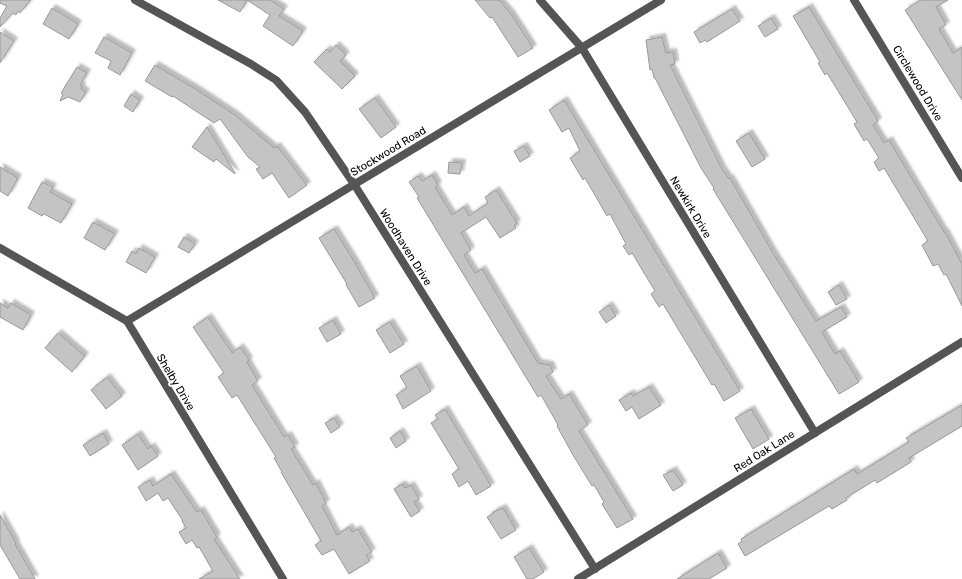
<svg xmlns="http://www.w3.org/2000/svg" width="962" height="579" font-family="Rubik,sans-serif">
<defs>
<filter id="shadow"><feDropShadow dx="3.5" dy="-3.5" stdDeviation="1" flood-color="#0004"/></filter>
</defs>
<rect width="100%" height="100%" fill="#fff"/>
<g fill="#c4c4c4" stroke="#999" filter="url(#shadow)">
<path d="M0 0H31L20 13 18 11 16 15 13 13 0 27V18L7 6 0 3Z"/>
<path d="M218 0H247L240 12Z"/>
<path d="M247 0H270L284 9 279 16 303 31 293 46 263 26 270 15Z"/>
<path d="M475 0H499L511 14 533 48 518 57 492 17 490 18Z"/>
<path d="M921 0H948L936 7 946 25 939 29 953 53 962 47V100L905 10Z"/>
<path d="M809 7 878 121 873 125 884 143 889 140 944 232H945L962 264V306L946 274 944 275 938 264 933 266 922 245 928 241 884 168 879 171 874 162 879 158 867 139 864 141 854 124 857 122 827 73 825 75 818 63 820 62 793 16Z"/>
<path d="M52 8 78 24 69 39 43 24Z"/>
<path d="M732 9 740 21 707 42 705 40 700 43 694 32Z"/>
<path d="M771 18 778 29 765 37 758 26Z"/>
<path d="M0 32 14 41 0 63Z"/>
<path d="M104 37 132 53 120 75 108 68 111 61 95 53Z"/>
<path d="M662 37 666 53 673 52 675 64 670 65 722 169 729 179 730 178 773 253 816 321 841 307 847 317 822 332 835 354 840 351 859 382 839 394 713 189 714 188 701 168 655 78H654L652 69 650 70 646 40Z"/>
<path d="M336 45 346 55 340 61 355 76 342 89 314 62 327 49 330 52Z"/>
<path d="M155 65 197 90 235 115 274 148 277 146 307 185 289 198 272 173 263 179 256 169 260 167 248 157 220 119 214 123 173 96 172 97 145 81Z"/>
<path d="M77 67 87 73 80 85 82 86 81 89 86 92 80 102 68 97 60 101 63 94 61 93Z"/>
<path d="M131 94 140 100 133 112 124 106Z"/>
<path d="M375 98 396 127 381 138 359 109Z"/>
<path d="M564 100 740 391 724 401 714 384 712 385 663 304 659 307 651 294 655 291 632 253 629 255 623 246 626 244 610 214 607 216 585 178 583 180 570 158 580 151 569 128 562 132 549 110Z"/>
<path d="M207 127 235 173V174L216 159 214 162 192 147Z"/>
<path d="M749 133 765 159 752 167 736 141Z"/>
<path d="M524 146 530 156 520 162 514 151Z"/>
<path d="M449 162 462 163 460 174 448 173Z"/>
<path d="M0 167 18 178 8 196 0 191Z"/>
<path d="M432 175 438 185 435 187 452 215 464 207 469 216 488 203 485 197 496 190 517 223 514 225 516 228 500 238 486 217 461 233 471 250 464 255 475 273 482 269 538 363 550 365 553 372 546 376 561 399 569 394 588 425 579 431 633 519 617 528 602 504 604 502 594 485 592 486 573 455 557 426 558 425 541 395 538 397 417 198 419 197 409 182 418 176 422 181Z"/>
<path d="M42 182 53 187 50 192 72 204 61 223 44 214 42 216 28 208Z"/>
<path d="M93 222 115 234 105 250 84 238Z"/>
<path d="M334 229 354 261 375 298 359 307 346 285 347 284 319 238Z"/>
<path d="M184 237 195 244 189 253 178 247Z"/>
<path d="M139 248 155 257 146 273 126 262 132 251 136 254Z"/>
<path d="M839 285 847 299 836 305 828 292Z"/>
<path d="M0 303 8 308 11 303 31 315 23 330 0 317Z"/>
<path d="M609 305 616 316 606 323 599 312Z"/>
<path d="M208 317 231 351 232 353 240 347 249 360 247 362 258 381 252 385 284 437 288 435 295 447 291 449 313 485 316 483 326 503 322 506 337 535 349 527 352 532 358 529 372 552 366 555 370 561 349 574 334 549 322 555 315 545 321 541 281 472H282L274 458 276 457 237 395 232 398 218 377 224 373 193 327Z"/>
<path d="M333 320 341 334 327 342 319 328Z"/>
<path d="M390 322 404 344 390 353 376 330Z"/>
<path d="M58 333 85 356 72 372 45 348Z"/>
<path d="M417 366 431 391 403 409 396 395 407 388 400 376Z"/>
<path d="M107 377 122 396 106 409 91 390Z"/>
<path d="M649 387 661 405 639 419 632 407 626 411 619 400 631 393 633 396Z"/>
<path d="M962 405V426L909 458 911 462 877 483 875 480 846 498 847 500 832 509 829 506 745 556 738 544 742 541 741 539 854 469 857 474 909 442 906 438Z"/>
<path d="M445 409 491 486 476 495 468 481 459 487 452 474 459 469 431 423 438 419 435 415Z"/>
<path d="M751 409 769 439 753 449 735 418Z"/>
<path d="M334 418 340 427 331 433 325 423Z"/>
<path d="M400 431 406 441 396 448 390 438Z"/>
<path d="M103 433 109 444 90 456 83 445Z"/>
<path d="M138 434 148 449 151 446 158 456 138 470 122 445Z"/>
<path d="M673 470 683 485 673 491 663 475Z"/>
<path d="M171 474 197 512 201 510 217 537 214 539 240 579H199L213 571 199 547 197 548 192 540 186 544 179 532 186 528 182 521H183L168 498 163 501 158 493 146 501 138 487 150 480 153 486Z"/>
<path d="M402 484 405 488 411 485 419 499 414 502 420 511 411 517 394 489Z"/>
<path d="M503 508 516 530 501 539 487 517 494 513 493 512Z"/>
<path d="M0 515 16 543 15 544 35 579H20L0 545Z"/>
<path d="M529 548 544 572 533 579H527L514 557Z"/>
<path d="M718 553 727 568 709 579H677Z"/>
</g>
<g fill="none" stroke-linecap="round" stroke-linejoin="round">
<g stroke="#555" stroke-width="8">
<path d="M135 0 251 64 276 80 305 112 354 184 595 569"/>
<path d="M540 0 582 48 815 433"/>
<path d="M854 0 962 178"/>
<path d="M0 248 127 321 283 579"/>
<path d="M127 321 661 0"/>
<path d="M578 579 962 342"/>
</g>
</g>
<g text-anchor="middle" stroke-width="4" stroke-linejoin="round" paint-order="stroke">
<g font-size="11" fill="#000" stroke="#fff">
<text transform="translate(918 83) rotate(59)" y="4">Circlewood Drive</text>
<text transform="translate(388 151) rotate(-31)" y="4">Stockwood Road</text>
<text transform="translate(691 207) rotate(59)" y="4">Newkirk Drive</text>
<text transform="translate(406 247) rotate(58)" y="4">Woodhaven Drive</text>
<text transform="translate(176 382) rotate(59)" y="4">Shelby Drive</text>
<text transform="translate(764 451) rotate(-32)" y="4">Red Oak Lane</text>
</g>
</g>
</svg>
